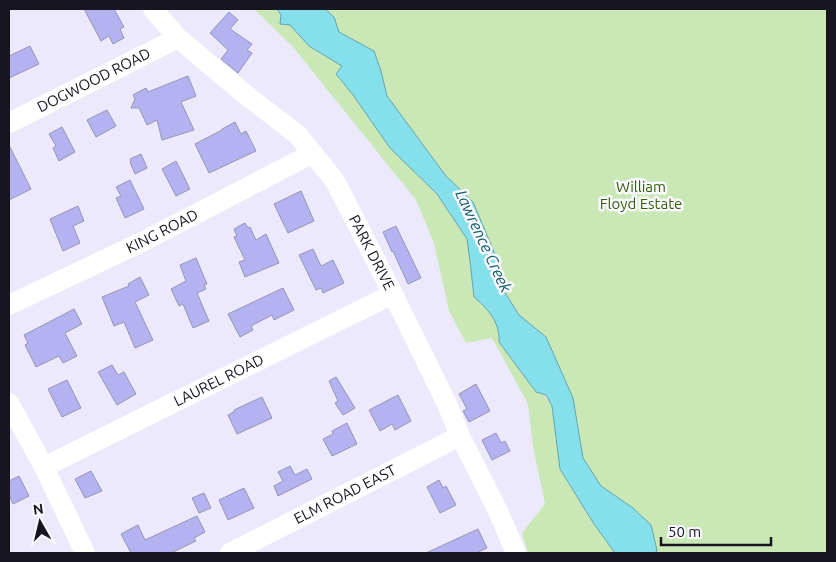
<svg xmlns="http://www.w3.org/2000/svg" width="836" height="562" font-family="Ubuntu,sans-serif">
<rect width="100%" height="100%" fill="#ede9fc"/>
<path fill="#cae8b6" d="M254 9H277L281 15 309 46 342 66 336 74 353 95 338 44 299 9H827V553H633L570 465 561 410 472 276 474 297 488 309 500 332 552 406 560 469 594 524 615 553H528L522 533 545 504 533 447 528 404 492 338 466 343 449 311 434 243 416 200 293 47Z"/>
<path fill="#86e0ec" stroke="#65a3af" d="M277 9H325L334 17 339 32 374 51 381 71 387 96 446 176 473 202 500 266 504 291 519 315 546 337 573 398 583 458 601 486 633 508 651 525 657 550 656 553H615L594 524 560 469 552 406 546 395 536 392 499 342C500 322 488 309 474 297L470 261 467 239 437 194 390 148 353 95 336 74 342 66 309 46 290 25 280 24 281 15Z"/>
<g fill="#b4b2f0" stroke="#9595b2">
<path d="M84 9H114L124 27 120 29 124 38 113 44 109 36 101 41Z"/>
<path d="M229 12 238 20 230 29 252 44 247 50 252 53 238 73 221 59 228 50 210 33Z"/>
<path d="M30 46 39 64 9 78V56Z"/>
<path d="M188 76 196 96 181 102 194 130 162 140 157 120 147 125 139 108H131L135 99 133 95 146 88 148 92Z"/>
<path d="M107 110 116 126 96 137 87 120Z"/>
<path d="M235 122 241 134 246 131 256 151 209 173 195 144 222 130V129Z"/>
<path d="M62 127 75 152 59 161 53 148 56 146 49 134Z"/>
<path d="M9 145 31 189 9 200Z"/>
<path d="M141 154 147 168 135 174 130 162 131 161 130 159Z"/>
<path d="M176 161 190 189 176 196 162 169Z"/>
<path d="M130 180 144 209 125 218 116 198 121 196 116 187Z"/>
<path d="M301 191 314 221 288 233 274 204Z"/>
<path d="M78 206 84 221 73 226 80 243 63 251 50 219Z"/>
<path d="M245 223 248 228 250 227 256 240 266 234 279 263 245 277 239 262 245 260 234 237 237 236 234 229Z"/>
<path d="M396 226 421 278 408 284 393 251 392 252 383 232Z"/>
<path d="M313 249 321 266 333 260 344 283 323 293 321 288 316 290 299 255Z"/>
<path d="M196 258 207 284 204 285 206 289 197 293 209 321 193 328 183 304 179 306 171 289 186 281 180 265Z"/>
<path d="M140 277 149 295 135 302 153 340 135 348 124 322 114 326 102 297 129 286 128 284Z"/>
<path d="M283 288 294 310 274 320 272 315 251 326 253 330 240 337 228 314Z"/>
<path d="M74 309 82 324 65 333 77 356 63 363 59 356 36 367 25 345 28 343 24 335Z"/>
<path d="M112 365 118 375 124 372 136 394 117 405 98 372Z"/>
<path d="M336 377 355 408 343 415 335 403 338 401 329 381Z"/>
<path d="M67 380 81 408 62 417 48 389Z"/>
<path d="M476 384 490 411 469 422 463 411 467 409 459 394Z"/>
<path d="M398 395 411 421 395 430 392 424 380 431 369 410Z"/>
<path d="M262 397 272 418 237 434 228 415 234 412V410Z"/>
<path d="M347 423 357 444 332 456 323 439 333 434 332 431Z"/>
<path d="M496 433 501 443 505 441 510 451 492 460 482 440Z"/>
<path d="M290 466 295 475 307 469 312 479 278 496 274 486 283 481 278 472Z"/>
<path d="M91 471 102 491 85 498 75 479Z"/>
<path d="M19 476 29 496 13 504 9 495V481Z"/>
<path d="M439 480 443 488 446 486 456 505 440 513 427 487Z"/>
<path d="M244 488 254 508 228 520 219 500Z"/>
<path d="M204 493 211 508 199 513 192 498Z"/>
<path d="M197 516 205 532 194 538 196 541 171 553H131L121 534 138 525 145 540Z"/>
<path d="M478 529 487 548 476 553H426Z"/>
</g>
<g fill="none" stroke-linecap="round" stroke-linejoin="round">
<g stroke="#fff" stroke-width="20">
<path id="s1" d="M153 9 178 38 246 95 298 135 335 181 393 294 447 404 460 436 498 511 516 553"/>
<path id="s2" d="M9 123 178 38"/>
<path id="s3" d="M9 305 144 241 313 153"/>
<path d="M9 403 44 467 85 553"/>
<path id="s4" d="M44 467 393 294"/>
<path id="s5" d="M230 553 460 436"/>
</g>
</g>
<g text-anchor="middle" stroke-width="5" stroke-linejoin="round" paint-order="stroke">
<g font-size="15" fill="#171520" stroke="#faf8ff">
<text dy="5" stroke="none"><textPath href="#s2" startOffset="95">DOGWOOD ROAD</textPath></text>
<text dy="5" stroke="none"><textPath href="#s3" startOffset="170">KING ROAD</textPath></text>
<text dy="5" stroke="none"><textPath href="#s1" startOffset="332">PARK DRIVE</textPath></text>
<text dy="5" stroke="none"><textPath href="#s4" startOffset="195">LAUREL ROAD</textPath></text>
<text dy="5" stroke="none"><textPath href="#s5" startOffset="129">ELM ROAD EAST</textPath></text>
</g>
<g font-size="15" fill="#355e07" stroke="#faf8ff">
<text x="641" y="192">William<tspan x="641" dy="17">Floyd Estate</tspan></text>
</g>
<g font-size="16" font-style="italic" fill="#136068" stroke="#faf8ff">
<text transform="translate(484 241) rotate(65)" y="6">Lawrence Creek</text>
</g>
</g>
<rect width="836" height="562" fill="none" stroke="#171520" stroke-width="20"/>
<g transform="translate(40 522) rotate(352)" stroke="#faf8ff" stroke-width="4" paint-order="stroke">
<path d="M0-4L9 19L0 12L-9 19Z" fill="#171520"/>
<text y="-8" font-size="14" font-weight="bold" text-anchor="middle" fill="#171520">N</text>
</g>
<path d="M661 537v8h110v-8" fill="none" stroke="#171520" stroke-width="2.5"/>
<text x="668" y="537" font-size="15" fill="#171520" stroke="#faf8ff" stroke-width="4" paint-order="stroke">50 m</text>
</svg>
